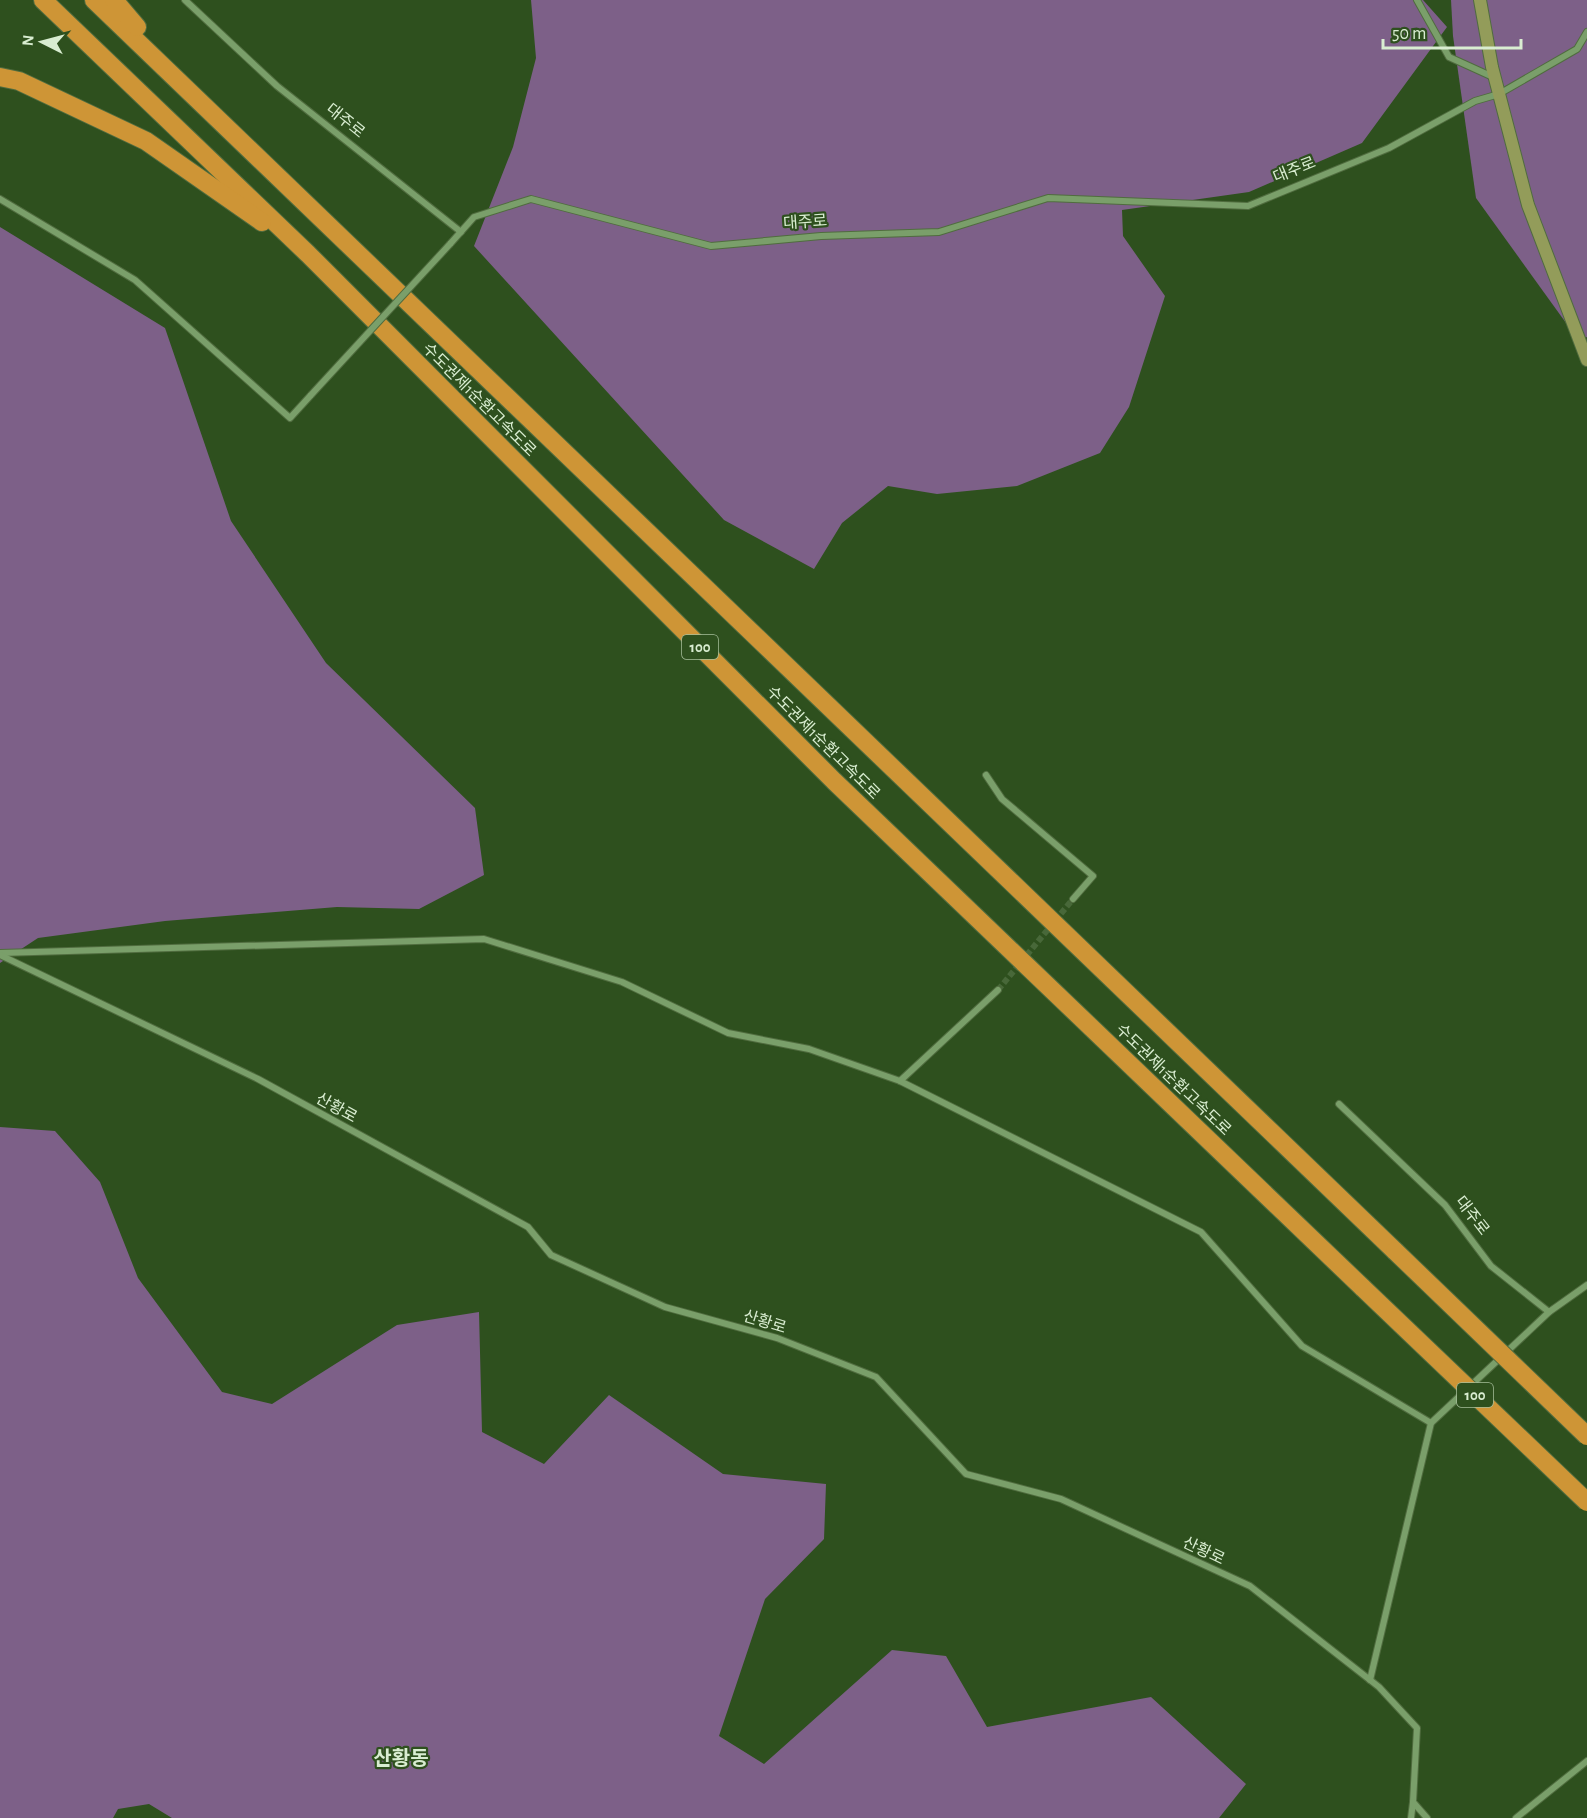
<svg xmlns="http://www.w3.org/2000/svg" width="1587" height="1818" font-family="'Alegreya Sans','Noto Sans KR',sans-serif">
<rect width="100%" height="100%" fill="#2e501e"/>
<g fill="#7d6088">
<path d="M531 0H1423L1447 27 1362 143 1249 192 1122 210 1123 236 1165 296 1129 407 1100 453 1017 486 937 494 888 486 842 523 814 569 724 520 474 246 513 147 536 58Z"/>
<path d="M1451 0H1587V337L1579 341 1476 198 1453 36Z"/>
<path d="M0 227 165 328 231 521 326 663 475 808 484 875 419 909 337 907 165 921 38 938 0 963Z"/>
<path d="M0 1127 55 1131 100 1182 138 1278 222 1392 272 1404 397 1325 479 1312 482 1432 544 1464 609 1395 723 1474 826 1484 824 1539 765 1599 719 1736 764 1764 892 1650 946 1656 987 1727 1151 1697 1246 1784 1219 1818H172L149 1804 118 1809 113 1818H0Z"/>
</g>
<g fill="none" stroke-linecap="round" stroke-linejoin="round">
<path stroke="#486839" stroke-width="6" stroke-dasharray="6 3" stroke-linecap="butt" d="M998 990 1073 899"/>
<g stroke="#506c3f" stroke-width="8">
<g id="street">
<path d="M185 0 277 86 461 232"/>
<path d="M1417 0 1449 57 1493 77"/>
<path d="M0 199 135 280 290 418 311 395"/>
<path d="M450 244 474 217 531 199 711 246 821 236 939 232 1048 198 1248 206 1389 148 1475 101 1499 94 1577 49 1587 32"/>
<path d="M986 775 1002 799 1093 876 1073 899"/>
<path d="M0 953 484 939 622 982 728 1033 809 1049 900 1081 1201 1232 1302 1346 1431 1423"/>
<path d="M0 955 258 1079 528 1227 551 1255 665 1307 777 1338 876 1377 966 1474 1061 1499 1250 1586 1379 1687 1417 1728 1413 1802 1427 1818"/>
<path d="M900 1081 998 990"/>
<path d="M1339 1104 1445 1205 1491 1266 1549 1312"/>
<path d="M1370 1680 1431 1423 1549 1312 1587 1285"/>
<path d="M1411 1818 1413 1802"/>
<path d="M1516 1818 1587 1761"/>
</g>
</g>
<g stroke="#506c3f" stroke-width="14">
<path id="secondary" d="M1480 0 1492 67 1528 205 1587 360"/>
</g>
<g stroke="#506c3f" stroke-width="20">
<g id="highway">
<path d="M43 0 308 254 834 781 1363 1288"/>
<path d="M94 0 1395 1251"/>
<path d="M114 0 137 27"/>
<path d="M0 77 19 81 146 141 262 222"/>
</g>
</g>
<use href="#street" stroke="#7a9f6a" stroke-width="6"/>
<use href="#secondary" stroke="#939c5a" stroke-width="12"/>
<use href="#highway" stroke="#ce9536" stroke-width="18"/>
<g stroke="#506c3f" stroke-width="8" stroke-linecap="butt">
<path id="street-bridge" d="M311 395 450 244"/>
</g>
<g stroke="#506c3f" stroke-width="20" stroke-linecap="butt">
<g id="highway-bridge">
<path d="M1395 1251 1587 1436"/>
<path d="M1363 1288 1587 1502"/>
</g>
</g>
<use href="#street-bridge" stroke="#7a9f6a" stroke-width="6"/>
<use href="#highway-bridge" stroke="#ce9536" stroke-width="18"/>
</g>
<g text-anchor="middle" stroke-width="4.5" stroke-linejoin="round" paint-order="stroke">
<g fill="#2e501e" stroke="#a6be9b" stroke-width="1.5">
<rect x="682" y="635" width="36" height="24" rx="4.5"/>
<rect x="1457" y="1383" width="36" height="24" rx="4.5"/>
</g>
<g font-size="15" font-weight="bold" fill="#d9edd1">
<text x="700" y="652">100</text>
<text x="1475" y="1400">100</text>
</g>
<g font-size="16" fill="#d9edd1" stroke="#2e501e">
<text transform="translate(346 120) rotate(39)" y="6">대주로</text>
<text transform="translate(1294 169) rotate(-22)" y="6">대주로</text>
<text transform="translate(805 221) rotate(-4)" y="6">대주로</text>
<text transform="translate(480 399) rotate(45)" y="6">수도권제1순환고속도로</text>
<text transform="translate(824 742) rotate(45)" y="6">수도권제1순환고속도로</text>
<text transform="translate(1174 1079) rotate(44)" y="6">수도권제1순환고속도로</text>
<text transform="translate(337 1107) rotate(29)" y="6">산황로</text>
<text transform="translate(1473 1215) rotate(52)" y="6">대주로</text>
<text transform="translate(765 1321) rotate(17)" y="6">산황로</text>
<text transform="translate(1204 1550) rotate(25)" y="6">산황로</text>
</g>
<g font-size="20" font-weight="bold" fill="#d9edd1" stroke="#2e501e">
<text x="401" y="1765">산황동</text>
</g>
</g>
<g transform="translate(42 42) rotate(276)" stroke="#2e501e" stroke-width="4.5" paint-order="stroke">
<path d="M0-4.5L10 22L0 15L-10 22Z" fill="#d9edd1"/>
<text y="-9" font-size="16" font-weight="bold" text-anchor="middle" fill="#d9edd1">N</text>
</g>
<path d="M1383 39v9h138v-9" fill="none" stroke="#d9edd1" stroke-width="3"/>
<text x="1392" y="39" font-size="18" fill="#d9edd1" stroke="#2e501e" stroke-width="4.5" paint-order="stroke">50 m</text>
</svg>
